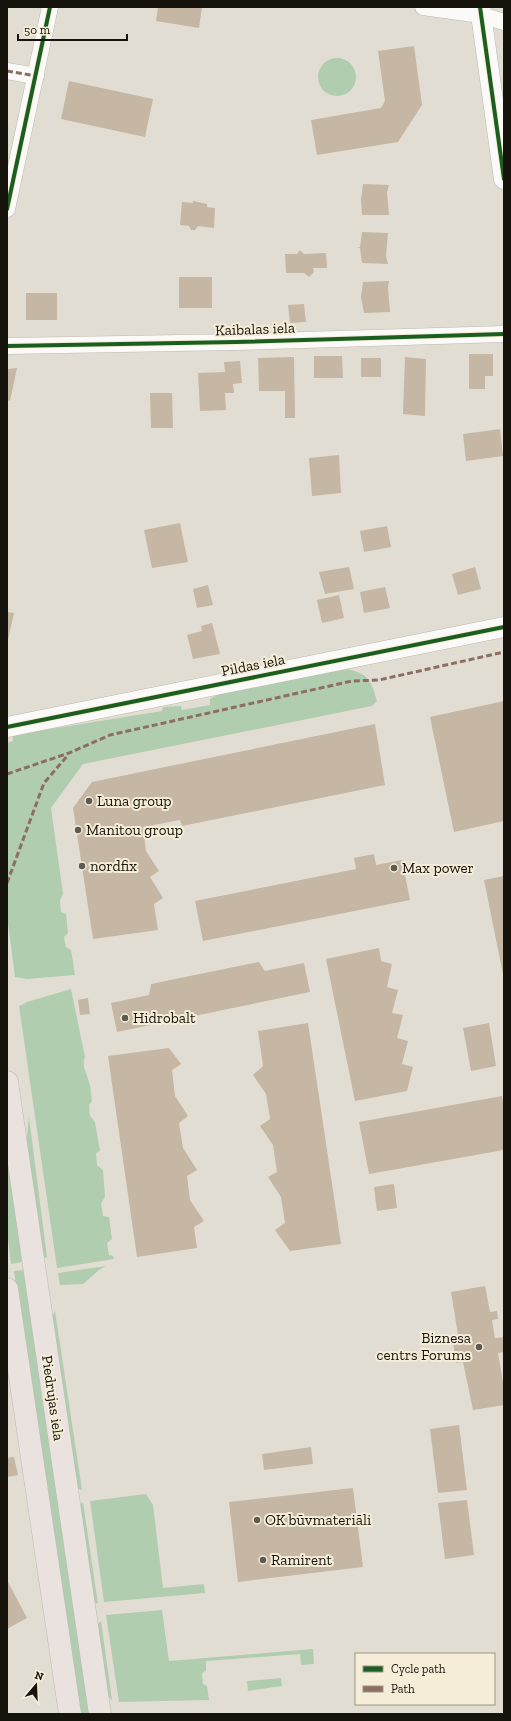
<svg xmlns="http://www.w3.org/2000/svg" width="511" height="1721" font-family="'Zilla Slab',serif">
<rect width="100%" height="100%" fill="#e2ddd2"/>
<g fill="#b1cdb0">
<circle cx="337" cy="77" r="19"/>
<path d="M346 669C369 673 371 681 377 701L372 706 83 764 51 808 63 894 60 900 61 912 66 914 68 933 64 937 66 947 71 950 75 975 27 979 15 977 7 916V743L13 741V735L162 711 163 707 181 706 182 710 210 705V699L218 694Z"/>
<path d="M71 989 85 1057C81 1067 87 1073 89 1082 91 1088 91 1095 92 1101L89 1105 90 1116 95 1122 100 1151 96 1153 97 1165 103 1170 105 1197 101 1203 103 1216 109 1217 112 1239 107 1243 109 1255 113 1256 114 1259 57 1268 19 1006 27 1002Z"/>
<path d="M29 1117 47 1257 43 1258 26 1146Z"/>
<path d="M7 1148 22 1262 11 1264 7 1230Z"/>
<path d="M106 1266 99 1270 83 1284 60 1285 58 1273Z"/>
<path d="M25 1270 89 1714H79L14 1271Z"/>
<path d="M55 1311 82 1490 75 1487 50 1322Z"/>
<path d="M146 1494 153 1505 163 1588 204 1584 205 1593 104 1602 90 1501Z"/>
<path d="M83 1502 98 1604 94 1602 77 1508Z"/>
<path d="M162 1610 169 1661 313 1649 314 1664 301 1665 300 1654 206 1661V1671L202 1673 203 1684 207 1686 209 1700 119 1702 106 1615Z"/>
<path d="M101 1621 112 1700 107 1695 96 1626Z"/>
<path d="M281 1678 282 1686 248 1691 247 1681Z"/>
</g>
<g fill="#c5b7a3">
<path d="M158 7H202L199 28 156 21Z"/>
<path d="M414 46 422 105 398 142 317 155 311 120 381 108 385 101 378 51Z"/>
<path d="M69 81 153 99 145 137 61 119Z"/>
<path d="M363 184 389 185 387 192 389 215H362L361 200Z"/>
<path d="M193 201 207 204V207L215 208 214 228 198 226 195 230H191L189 226 180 225 182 202 193 203Z"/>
<path d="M362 232 388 233 386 256 388 264 362 263 360 248H357L360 247Z"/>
<path d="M300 250 304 254 326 253 327 268H313L314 272 309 277 304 273H286L285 254H297Z"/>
<rect x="179" y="277" width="33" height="31"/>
<path d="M389 281 388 288 390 312 364 313 361 297 363 282Z"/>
<rect x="26" y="293" width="31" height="27"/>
<path d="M304 304 306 322 290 323 288 305Z"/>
<path d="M469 354H493V376H485V389H469Z"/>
<path d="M314 356H342L343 378H314Z"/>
<path d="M294 357 295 418H285V391H259L258 358Z"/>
<path d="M405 357 426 359 425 416 403 414Z"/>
<rect x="361" y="358" width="20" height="19"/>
<path d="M240 361 242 383 233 384 234 393H225L226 410 200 411 198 373 225 372 224 362Z"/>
<path d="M17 368 10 401 7 400V369Z"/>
<path d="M150 393H172L173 428H151Z"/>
<path d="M500 429 503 456 466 461 463 434Z"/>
<path d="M339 455 341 493 312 496 309 458Z"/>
<path d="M180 523 188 562 152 568 144 530Z"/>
<path d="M387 526 391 547 364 552 360 531Z"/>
<path d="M349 567 354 589 325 594 319 572Z"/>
<path d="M475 567 481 589 458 595 452 574Z"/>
<path d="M208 585 213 605 197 608 193 589Z"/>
<path d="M385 587 390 608 364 613 360 592Z"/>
<path d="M339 595 344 618 322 623 317 600Z"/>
<path d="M7 612 14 613 8 640H7Z"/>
<path d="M212 623 220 654 193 659 187 635 202 631 201 626Z"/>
<path d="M504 701V821L454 832 430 717Z"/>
<path d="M375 724 385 785 182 826 180 820 143 827 146 851 159 871 150 877 163 898 154 904 158 930 93 939 73 808 92 782Z"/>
<path d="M374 854 376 865 402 860 410 900 203 941 195 901 356 869 354 858Z"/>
<path d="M504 876V973L503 974 484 880Z"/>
<path d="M379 948 381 961 392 964 387 987 398 990 392 1013 403 1015 397 1038 408 1041 402 1064 413 1067 407 1091 355 1101 326 959Z"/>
<path d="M259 962 265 971 304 963 310 992 117 1032 111 1003 149 995 151 984Z"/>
<path d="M88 998 90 1014 80 1015 78 1000Z"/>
<path d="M308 1023 341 1244 290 1251 275 1230 285 1223 281 1197 268 1177 277 1172 273 1145 260 1126 270 1119 266 1094 253 1075 263 1066 258 1031Z"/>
<path d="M489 1023 496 1066 471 1071 463 1028Z"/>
<path d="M169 1048 181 1064 172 1070 175 1096 188 1116 179 1123 183 1148 197 1170 187 1176 190 1200 204 1221 194 1227 197 1248 137 1257 108 1056Z"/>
<path d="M502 1096 504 1108V1150L369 1174 359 1122Z"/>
<path d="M394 1184 397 1208 377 1211 374 1187Z"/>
<path d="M485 1286 490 1312 497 1311 498 1319 492 1320 495 1338 504 1337V1352L498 1353 504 1388V1405L473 1410 463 1362 456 1363 453 1342 459 1341 451 1292Z"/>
<path d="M459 1425 467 1490 438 1493 430 1429Z"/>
<path d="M311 1447 313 1464 264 1470 262 1454Z"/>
<path d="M14 1457 18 1475 7 1477V1458Z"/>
<path d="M353 1488 363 1567 238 1582 229 1502Z"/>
<path d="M467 1500 474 1555 445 1559 438 1503Z"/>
<path d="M7 1580 27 1618 7 1629Z"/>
</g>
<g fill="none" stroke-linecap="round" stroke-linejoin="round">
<g stroke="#bdb9b0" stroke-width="17">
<g id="minor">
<path d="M423 7 481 15 504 22"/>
<path d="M7 71 36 76"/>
<path d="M7 209 50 7"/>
<path d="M7 346 236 342 504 334"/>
</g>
</g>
<g stroke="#bdb9b0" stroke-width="21">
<g id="tertiary">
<path d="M480 7 504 179"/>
<path d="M7 727 504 627"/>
</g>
</g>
<g stroke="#bdbbb5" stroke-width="23">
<g id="primary">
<path d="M7 1082 100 1714"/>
<path d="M7 1289 70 1714"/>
</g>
</g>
<use href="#minor" stroke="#fbfaf8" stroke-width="16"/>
<use href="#tertiary" stroke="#fbfaf8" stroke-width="20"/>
<use href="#primary" stroke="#eae2de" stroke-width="22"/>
<g stroke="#8d6e63" stroke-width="3" stroke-dasharray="6 3" stroke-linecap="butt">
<path d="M7 71 36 76"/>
<path d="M7 774 69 753 110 735 352 681 379 680 504 652"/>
<path d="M7 883 44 783 68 755"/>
</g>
<g stroke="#f6edd8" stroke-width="6">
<g id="cycleway">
<path d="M480 7 504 179"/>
<path d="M7 209 50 7"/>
<path d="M7 346 236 342 504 334"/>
<path d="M7 727 504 627"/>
</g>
</g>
<use href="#cycleway" stroke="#1b5e20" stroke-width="4"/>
</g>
<g fill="#5d5a51" stroke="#f6edd8" stroke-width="1.5">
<circle cx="89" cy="801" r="4"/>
<circle cx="78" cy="830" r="4"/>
<circle cx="82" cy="866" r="4"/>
<circle cx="394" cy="868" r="4"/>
<circle cx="125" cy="1018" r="4"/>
<circle cx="479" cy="1347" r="4"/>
<circle cx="257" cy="1520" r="4"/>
<circle cx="263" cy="1560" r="4"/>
</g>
<g text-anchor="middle" stroke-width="4" stroke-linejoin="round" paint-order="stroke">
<g font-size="15" fill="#16130c" stroke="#f6edd8">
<text transform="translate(255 329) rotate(-2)" y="5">Kaibalas iela</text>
<text transform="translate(253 665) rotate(-11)" y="5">Pildas iela</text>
<text transform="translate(53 1398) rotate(82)" y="5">Piedrujas iela</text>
</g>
<g font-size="15" fill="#16130c" stroke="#f6edd8" text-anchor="start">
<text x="97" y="806">Luna group</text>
<text x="86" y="835">Manitou group</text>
<text x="90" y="871">nordfix</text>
<text x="402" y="873">Max power</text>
<text x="133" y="1023">Hidrobalt</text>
<text x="471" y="1343" text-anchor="end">Biznesa<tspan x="471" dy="17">centrs Forums</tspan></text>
<text x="265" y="1525">OK būvmateriāli</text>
<text x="271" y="1565">Ramirent</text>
</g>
</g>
<rect width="511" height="1721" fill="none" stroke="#16130c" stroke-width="16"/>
<rect x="355" y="1653" width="140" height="52" fill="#f6edd8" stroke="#9c9686"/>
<rect x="363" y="1666" width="20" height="6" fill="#1b5e20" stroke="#9c9686"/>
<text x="391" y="1673" font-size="12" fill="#16130c">Cycle path</text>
<rect x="363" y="1686" width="20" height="6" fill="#8d6e63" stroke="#9c9686"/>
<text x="391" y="1693" font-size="12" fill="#16130c">Path</text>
<g transform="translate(36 1685) rotate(19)" stroke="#f6edd8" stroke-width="3" paint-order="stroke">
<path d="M0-3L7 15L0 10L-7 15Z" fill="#16130c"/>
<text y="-6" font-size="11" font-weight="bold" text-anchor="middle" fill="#16130c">N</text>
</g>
<path d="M18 34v6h109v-6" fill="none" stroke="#16130c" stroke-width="2"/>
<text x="24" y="34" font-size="12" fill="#16130c" stroke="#f6edd8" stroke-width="3" paint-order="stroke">50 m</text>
</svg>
